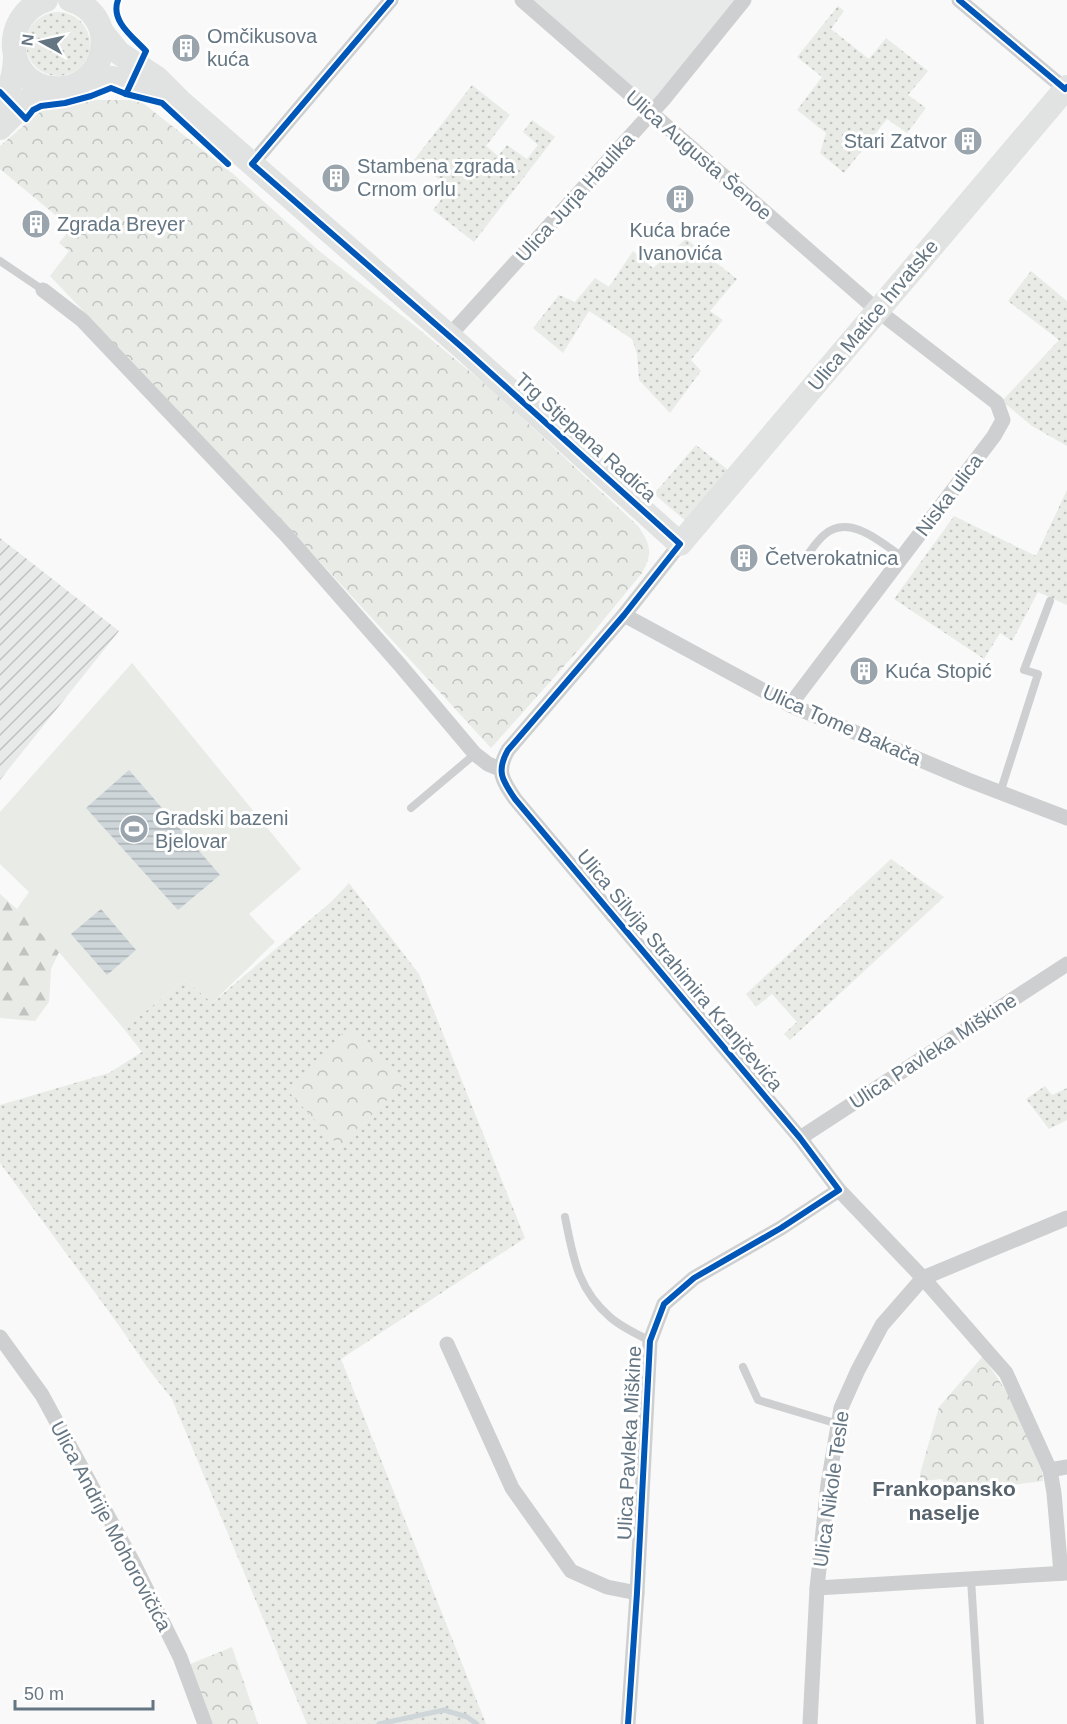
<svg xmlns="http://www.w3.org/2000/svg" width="1067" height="1724" font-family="Arial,sans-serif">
<defs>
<pattern id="industrial-furrows" width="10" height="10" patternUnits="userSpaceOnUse" patternTransform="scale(1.5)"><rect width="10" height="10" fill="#e8e9e9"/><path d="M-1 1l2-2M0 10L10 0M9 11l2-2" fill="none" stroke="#c0c1c2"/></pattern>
<pattern id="grass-dots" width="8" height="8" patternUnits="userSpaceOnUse" patternTransform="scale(1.5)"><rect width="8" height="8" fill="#e8ebe6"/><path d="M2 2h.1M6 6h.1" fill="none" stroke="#c0c3c0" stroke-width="1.8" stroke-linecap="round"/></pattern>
<pattern id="forest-firs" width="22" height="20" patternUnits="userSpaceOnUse" patternTransform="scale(1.5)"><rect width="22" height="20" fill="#e8ebe6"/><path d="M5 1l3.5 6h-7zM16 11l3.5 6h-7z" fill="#c0c3c0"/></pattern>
<pattern id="park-crowns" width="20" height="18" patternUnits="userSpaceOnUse" patternTransform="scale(1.5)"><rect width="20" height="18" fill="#e8ebe6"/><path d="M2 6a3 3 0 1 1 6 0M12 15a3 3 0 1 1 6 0" fill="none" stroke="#c0c3c0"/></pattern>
<pattern id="water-rules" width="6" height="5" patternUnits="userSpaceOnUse" patternTransform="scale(1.5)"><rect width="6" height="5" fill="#ced6d9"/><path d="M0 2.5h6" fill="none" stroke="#abb2b5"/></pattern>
</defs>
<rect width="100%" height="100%" fill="#f9f9f9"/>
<path fill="#e8e9e9" d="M522 0H744L651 114Z"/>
<path fill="url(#industrial-furrows)" d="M0 538 119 631 0 780Z"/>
<g fill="url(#grass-dots)">
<path d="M838 6 844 11 831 29 869 59 886 38 928 71 908 95 926 108 907 133 887 119 844 173 820 153 826 133 797 110 822 77 797 57Z"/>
<circle cx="58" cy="44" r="32"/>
<path d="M472 85 510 115 486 146 498 156 507 145 527 159 538 145 523 132 532 120 555 137 474 242 433 210 450 188 414 160Z"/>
<path d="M686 239 737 279 710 311 723 320 691 360 701 371 670 413 639 380 637 354 632 339 589 311 563 353 533 328 559 295 575 302 595 278 609 287 633 251 653 268Z"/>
<path d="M1031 271 1067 301V446L1032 426 1002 401 1059 340 1008 301Z"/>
<path d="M696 445 731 472 694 528 654 494Z"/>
<path d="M1067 490V605L1038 592 1012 641 1000 633 984 659 894 599 954 516 1036 556Z"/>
<path d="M891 859 944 897 790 1040 784 1034 797 1022 772 994 756 1007 746 994Z"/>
<path d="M349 883 419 974 525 1238 341 1359 486 1724H307L172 1399 147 1367 118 1324 0 1163V1105L109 1073 142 1052 124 1029 185 979 212 1003 331 902Z"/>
<path d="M1045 1086 1052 1095 1067 1088V1120L1049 1129 1026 1099Z"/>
</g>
<path fill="url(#forest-firs)" d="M0 894 37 927 59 952 51 969 49 1002 35 1021 0 1018Z"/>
<g fill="url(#park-crowns)">
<path d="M96 100H139L232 173 318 250 415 326 491 389 638 526C651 545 653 553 642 573L582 646 491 748 279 517 50 276 69 251 59 243 71 228 0 169V146L42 110Z"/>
<path d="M349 1027 404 1084 339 1146 287 1090Z"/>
<path d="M983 1356 1023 1417 1041 1456 1043 1481 945 1494 942 1479 921 1481 920 1474 939 1407Z"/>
<path d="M232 1647 258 1724H205L183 1667Z"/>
</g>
<path fill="#e8ebe6" d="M132 663 301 869 249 914 275 942 212 1003 185 979 124 1029 59 952 17 909 29 892 0 864V812Z"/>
<g fill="url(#water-rules)">
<path d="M129 770 220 875 178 910 86 808Z"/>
<path d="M101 909 136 950 107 975 71 934Z"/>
</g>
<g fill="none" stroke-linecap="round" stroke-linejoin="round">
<path stroke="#ced6d9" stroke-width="5" d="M379 1724 444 1710 467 1717 477 1724"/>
<g stroke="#cecfd0" stroke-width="8">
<path d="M0 261 43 290"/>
<path d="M806 557C811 550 817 541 824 535 849 513 881 542 902 557"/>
<path d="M1000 793 1038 674 1024 670 1050 601"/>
<path d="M411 808 475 754"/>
<path d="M565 1217C573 1256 577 1289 610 1317 621 1327 637 1334 650 1341"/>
<path d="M743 1367 758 1400 838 1424"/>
<path d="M971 1579 980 1724"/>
</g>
<g stroke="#cecfd0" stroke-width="15">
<path d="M522 0 877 310 997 403 1003 420 994 436 790 705"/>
<path d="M959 0 1065 89"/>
<path d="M252 164 391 0"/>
<path d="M43 290 82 320 286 535 400 665 475 754 488 764 500 769"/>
<path d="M449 336 663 100 744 0"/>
<path d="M680 544 624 615 508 750C496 771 502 780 515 799L800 1138 839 1190 923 1278 1006 1373 1050 1470 1054 1493 1061 1573"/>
<path d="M624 615 790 705 968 780 1067 818"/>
<path d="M800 1138 1067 964"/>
<path d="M0 1337 42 1395 134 1564 180 1657 205 1724"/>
<path d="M447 1344 512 1488 571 1571 607 1587 637 1593"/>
<path d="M1050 1470 1067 1467"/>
<path d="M817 1588 1067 1573"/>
<path d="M628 1724 637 1593 650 1341 664 1304 694 1278 781 1228 839 1190"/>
<path d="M810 1724 817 1588 828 1484 841 1408 858 1370 882 1325 923 1278 1067 1218"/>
</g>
<g stroke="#e1e2e2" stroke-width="24">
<path d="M46 0C0 15 4 84 53 88 107 93 123 15 70 0"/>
<path d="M102 32 119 53 157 78 180 101 464 349 680 544 1067 87"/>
<path d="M87 78C115 75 135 82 160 92"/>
<path d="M0 103C11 89 14 75 15 58"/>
<path d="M0 128 29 99 52 88"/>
</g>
<g stroke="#fff" stroke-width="10">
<g id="cycleway">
<path d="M391 0 252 164 464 349 680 544 624 615 508 750C496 771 502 780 515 799L800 1138 839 1190 781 1228 694 1278 664 1304 650 1341 637 1593 628 1724"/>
<path d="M959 0 1065 89 1067 87"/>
<path d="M0 92 26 119 33 110 41 106 65 103 91 96 111 88 126 94 146 51C133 37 110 21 118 0"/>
<path d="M126 94 162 103 228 164"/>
</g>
</g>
<use href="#cycleway" stroke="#0057b8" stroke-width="6"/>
</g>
<defs>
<g id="building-disc" transform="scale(1.5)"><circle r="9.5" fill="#99a4ac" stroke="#fff"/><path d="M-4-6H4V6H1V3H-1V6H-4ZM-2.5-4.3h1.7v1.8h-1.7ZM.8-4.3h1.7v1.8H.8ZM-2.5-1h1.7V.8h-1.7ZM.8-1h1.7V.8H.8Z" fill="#fff"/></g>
<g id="stadium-disc" transform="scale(1.5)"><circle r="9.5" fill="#99a4ac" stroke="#fff"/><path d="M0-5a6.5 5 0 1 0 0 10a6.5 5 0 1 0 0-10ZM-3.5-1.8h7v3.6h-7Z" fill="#fff"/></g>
</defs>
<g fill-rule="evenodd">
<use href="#building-disc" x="186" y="48"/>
<use href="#building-disc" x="968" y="141"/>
<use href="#building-disc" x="336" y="178"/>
<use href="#building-disc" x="680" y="199"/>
<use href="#building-disc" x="36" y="224"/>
<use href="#building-disc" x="744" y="558"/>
<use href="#building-disc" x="864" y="671"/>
<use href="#stadium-disc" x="134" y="829"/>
</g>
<g text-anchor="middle" stroke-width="6" stroke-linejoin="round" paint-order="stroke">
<g font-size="20" fill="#657683" stroke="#fff" text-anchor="start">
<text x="207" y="43">Omčikusova<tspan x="207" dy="23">kuća</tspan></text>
<text x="947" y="148" text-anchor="end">Stari Zatvor</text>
<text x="357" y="173">Stambena zgrada<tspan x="357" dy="23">Crnom orlu</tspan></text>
<text x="57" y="231">Zgrada Breyer</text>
<text x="680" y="237" text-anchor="middle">Kuća braće<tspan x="680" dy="23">Ivanovića</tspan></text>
<text x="765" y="565">Četverokatnica</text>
<text x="885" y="678">Kuća Stopić</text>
<text x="155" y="825">Gradski bazeni<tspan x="155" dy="23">Bjelovar</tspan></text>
</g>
<g font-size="20" fill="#657683" stroke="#fff">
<text transform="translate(699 155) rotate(41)" y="7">Ulica Augusta Šenoe</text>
<text transform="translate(575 197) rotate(-48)" y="7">Ulica Jurja Haulika</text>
<text transform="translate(873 315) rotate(-50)" y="7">Ulica Matice hrvatske</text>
<text transform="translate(586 437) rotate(42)" y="7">Trg Stjepana Radića</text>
<text transform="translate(949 495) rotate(-53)" y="7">Niska ulica</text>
<text transform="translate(842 725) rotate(24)" y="7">Ulica Tome Bakača</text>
<text transform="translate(680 970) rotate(50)" y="7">Ulica Silvija Strahimira Kranjčevića</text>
<text transform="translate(933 1051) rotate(-33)" y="7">Ulica Pavleka Miškine</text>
<text transform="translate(629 1443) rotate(-87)" y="7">Ulica Pavleka Miškine</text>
<text transform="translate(831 1489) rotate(-82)" y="7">Ulica Nikole Tesle</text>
<text transform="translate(111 1526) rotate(62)" y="7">Ulica Andrije Mohorovičića</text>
</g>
<g font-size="21" font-weight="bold" fill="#57646e" stroke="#fff">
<text x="944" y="1496">Frankopansko<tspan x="944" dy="24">naselje</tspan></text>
</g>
</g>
<g transform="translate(42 42) rotate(278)" stroke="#ffffff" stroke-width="4.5" paint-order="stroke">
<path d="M0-4.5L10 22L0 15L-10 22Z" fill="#657683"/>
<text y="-9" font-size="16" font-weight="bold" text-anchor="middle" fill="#657683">N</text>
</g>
<path d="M15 1700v9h138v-9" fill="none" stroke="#657683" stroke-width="3"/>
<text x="24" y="1700" font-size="18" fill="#657683" stroke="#ffffff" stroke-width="4.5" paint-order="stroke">50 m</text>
</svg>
